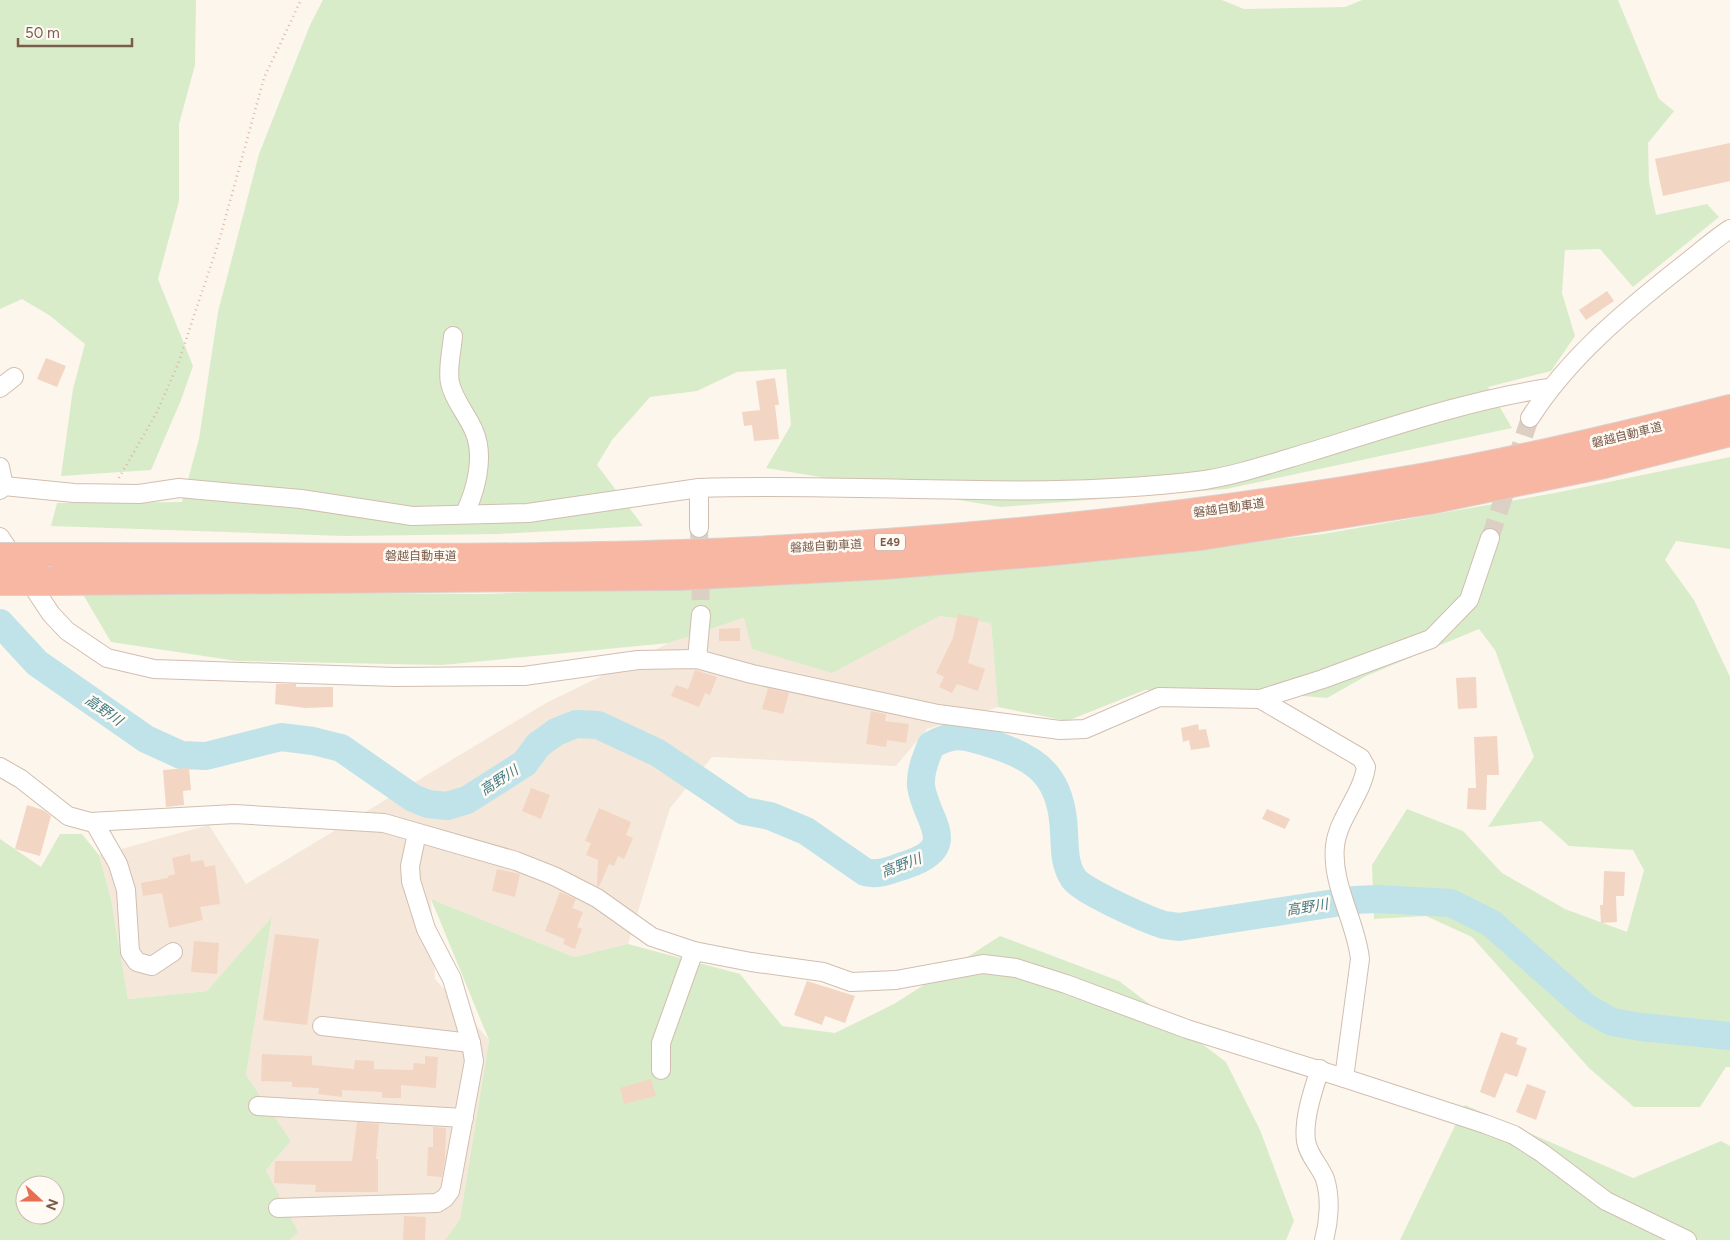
<svg xmlns="http://www.w3.org/2000/svg" width="1730" height="1240" font-family="Figtree,'Noto Sans JP',sans-serif">
<rect width="100%" height="100%" fill="#fdf6ec"/>
<path fill="#f5e8da" d="M939 616 991 623 998 707 927 729 896 766 712 757 670 808 628 944 574 957 431 899 435 979 489 1040 460 1219 445 1240H290L297 1232 266 1170 291 1141 246 1075 272 918 207 991 128 999 111 899 99 855 209 825 246 884 546 703 669 643 745 618Z"/>
<g fill="#d8ecc9" fill-rule="evenodd">
<path d="M0 0H196L195 65 179 124V201L158 279 193 366 181 400 151 470 61 476 73 389 85 344 49 315 22 299 0 309Z"/>
<path d="M323 0H1222L1244 9 1345 7 1362 0H1618L1659 99 1674 111 1648 143 1649 182 1656 215 1707 204 1719 217 1633 287 1600 249 1565 250 1562 293 1575 336 1551 371 1488 387 1512 428 1226 489 1001 507 766 468 791 425 786 369 737 372 697 391 650 397 612 440 597 465 643 526 498 534 345 536 51 526 57 503 182 502 199 439 218 312 259 154 310 25Z"/>
<path d="M1730 457V549L1676 541 1665 560 1694 600 1730 677V1067H1726L1700 1107H1634L1589 1068 1472 937 1426 916 1374 919 1372 865 1407 809 1463 831 1502 873 1565 909 1627 932 1644 870 1633 850 1569 846 1541 821 1488 827 1534 757 1495 650 1479 629 1366 676 1327 698 1245 691 1145 690 1067 721 998 707 991 623 939 616 832 673 752 649 744 618 669 643 442 665 237 661 111 642 81 591 488 594 1000 570 1323 534 1555 493Z"/>
<path d="M60 834H82L99 855 111 899 128 999 207 991 272 917 246 1075 291 1141 266 1170 298 1232 290 1240H0V839L41 867ZM25 1185H55V1215H25Z"/>
<path d="M431 899 574 957 628 944 740 974 782 1026 835 1033 894 1004 1000 936 1119 981 1226 1062 1260 1130 1294 1221 1286 1240H445L460 1219 489 1040Z"/>
<path d="M1465 1105 1633 1178 1721 1141 1730 1146V1240H1400Z"/>
</g>
<g fill="none" stroke-linecap="round" stroke-linejoin="round">
<path stroke="#bfe3e8" stroke-width="28" d="M0 623 37 663 146 739 181 755 206 756 281 737 313 741 341 748 413 798 428 804 447 806 467 800 525 763 538 745 556 732 576 724 598 725 658 753 744 811 770 816 806 831 865 872C880 876 892 869 906 865 962 846 926 822 921 786 920 771 926 758 931 745 957 731 965 736 992 744 1040 759 1062 779 1064 832 1065 848 1064 865 1074 879 1082 891 1148 920 1164 925 1169 926 1175 926 1179 927L1354 900 1377 899 1451 903 1491 923 1587 1008 1612 1022 1641 1027 1730 1036"/>
</g>
<g fill="#f3d5c3">
<path d="M1730 143V181L1663 196 1655 159Z"/>
<path d="M1607 291 1614 301 1586 320 1579 310Z"/>
<path d="M46 358 66 366 57 387 37 379Z"/>
<path d="M775 378 779 405H775L779 439 754 441 752 425 744 426 742 412 760 410 756 381Z"/>
<path d="M958 614 979 618 968 663 985 669 978 691 957 684 952 693 939 687 944 677 936 673 953 638Z"/>
<path d="M740 628V641H719V629Z"/>
<path d="M695 670 717 677 710 695 705 693 699 707 671 696 676 685 688 689Z"/>
<path d="M1476 677 1477 708 1458 709 1456 678Z"/>
<path d="M276 684H296V687H333V707L305 708 275 704Z"/>
<path d="M768 688 789 693 783 714 762 709Z"/>
<path d="M871 711 886 714 885 721 909 724 906 743 887 740 886 747 866 744Z"/>
<path d="M1198 724 1199 730 1206 729 1210 747 1191 750 1189 740 1183 742 1181 728Z"/>
<path d="M1497 736 1499 775H1487L1486 810 1467 809 1468 788H1476L1474 737Z"/>
<path d="M189 768 191 790 183 791 184 805 166 807 163 770Z"/>
<path d="M531 788 550 795 541 819 522 811Z"/>
<path d="M27 805 43 810 51 816 40 856 15 849Z"/>
<path d="M599 808 631 822 626 835 633 838 624 859 618 856 614 866 609 864 599 887 597 886 598 860 586 855 591 843 585 841Z"/>
<path d="M1267 809 1290 819 1285 829 1262 819Z"/>
<path d="M190 854 191 862 203 860 205 867 215 865 220 904 200 907 203 920 169 928 162 893 143 896 141 883 168 878V876L175 874 172 858Z"/>
<path d="M497 869 520 874 515 897 492 891Z"/>
<path d="M1604 871 1625 872 1624 896H1616L1617 922 1601 923 1600 905H1603Z"/>
<path d="M560 892 576 899 572 908 583 912 577 927 582 929 575 949 563 944 565 939 545 931Z"/>
<path d="M275 934 319 939 307 1025 263 1020Z"/>
<path d="M194 941 219 943 217 974 191 972Z"/>
<path d="M807 981 855 996 845 1023 825 1016 822 1025 794 1015Z"/>
<path d="M1501 1032 1518 1038 1516 1044 1527 1048 1517 1077 1505 1073 1495 1098 1480 1092Z"/>
<path d="M262 1054 312 1056V1065L354 1069 355 1060 374 1061V1069L413 1070 414 1063 425 1064V1056L438 1057 436 1088 401 1085V1098H382V1092L342 1090V1097L318 1094 319 1088 292 1087V1082L261 1081Z"/>
<path d="M651 1079 656 1096 624 1104 620 1088Z"/>
<path d="M1527 1084 1546 1091 1536 1120 1516 1112Z"/>
<path d="M357 1122 379 1124 376 1159H378V1192H315L316 1185 274 1183 275 1161H352Z"/>
<path d="M433 1127 446 1128 445 1160 442 1177 427 1176 428 1147H433Z"/>
<path d="M404 1216 426 1217 425 1240H403Z"/>
</g>
<g fill="none" stroke-linecap="round" stroke-linejoin="round">
<g stroke="#dcd0c4" stroke-width="18" stroke-dasharray="18 9" stroke-linecap="butt">
<path d="M699 528 701 615"/>
<path d="M1490 538 1530 418"/>
</g>
<g stroke="#d1beb0" stroke-width="20">
<g id="minor">
<path d="M453 336C452 350 447 369 450 383 454 401 467 414 474 431 485 456 476 490 465 513"/>
<path d="M0 388 14 377"/>
<path d="M1530 418C1569 357 1625 311 1682 266 1698 254 1713 240 1730 229"/>
<path d="M0 467 4 486"/>
<path d="M699 488C864 482 1033 501 1197 481 1232 477 1276 462 1310 452 1388 428 1468 400 1549 388"/>
<path d="M0 490 4 486 74 493 139 494 179 488 301 499 412 516 528 513 699 488V528"/>
<path d="M0 537 51 614 67 631 107 658 154 669 395 677 524 676 638 660 697 659 752 674 938 714 1060 730 1085 729 1159 697 1260 699 1323 679 1431 639 1469 600 1490 538"/>
<path d="M697 659 701 615"/>
<path d="M1260 699 1361 758 1366 767C1362 795 1338 818 1335 846 1331 885 1356 921 1360 959L1344 1078 1485 1124 1514 1135 1542 1153 1606 1201 1687 1240"/>
<path d="M0 767 21 779 68 816 90 822 234 814 384 823 516 861 554 876 597 898 652 937 694 951 751 962 823 972 851 982 896 980 983 964 1016 968 1066 984 1187 1029 1344 1078"/>
<path d="M94 822 118 864 126 890 130 952 137 962 152 966 173 952"/>
<path d="M322 1026 471 1043"/>
<path d="M1320 1069C1313 1090 1303 1120 1306 1141 1308 1155 1320 1166 1325 1179 1331 1198 1329 1222 1324 1240"/>
<path d="M661 1070V1043L694 951"/>
<path d="M258 1106 464 1118"/>
<path d="M278 1208 437 1203 445 1198 450 1191 474 1061 471 1043 452 979 426 929 411 881 410 866 417 833"/>
</g>
</g>
<g stroke="#dad1cd" stroke-width="30">
<g id="motorway">
<path d="M38 557C252 556 467 561 681 554 928 545 1177 521 1421 478 1525 460 1628 435 1730 409"/>
<path d="M52 581 678 576 884 565 1043 552 1200 536 1429 500 1604 464 1730 432"/>
</g>
</g>
<path stroke="#d9b8a5" stroke-width="2.5" stroke-dasharray="1 4" stroke-linecap="butt" d="M119 478 157 412 178 364 219 241 264 78 301 0"/>
<use href="#minor" stroke="#fff" stroke-width="18"/>
<use href="#motorway" stroke="#f7b7a3" stroke-width="28"/>
<g stroke="#dad1cd" stroke-width="30" stroke-linecap="butt">
<g id="motorway-bridge">
<path d="M0 557H38"/>
<path d="M0 581H52"/>
</g>
</g>
<use href="#motorway-bridge" stroke="#f7b7a3" stroke-width="28"/>
</g>
<g text-anchor="middle" stroke-width="5" stroke-linejoin="round" paint-order="stroke">
<rect fill="#fffaf3" stroke="#a28b7f" stroke-width="1" x="875" y="533.5" width="30" height="17" rx="4"/>
<g font-size="11" font-weight="bold" fill="#7a5c4d">
<text x="890" y="546">E49</text>
</g>
<g font-size="12" fill="#7a5c4d" stroke="#fffaf3">
<text transform="translate(1627 435) rotate(-14)" y="4">磐越自動車道</text>
<text transform="translate(1229 508) rotate(-8)" y="4">磐越自動車道</text>
<text transform="translate(826 546) rotate(-3)" y="4">磐越自動車道</text>
<text x="421" y="560">磐越自動車道</text>
</g>
<g font-size="14" font-style="italic" fill="#437c86" stroke="#fffaf3">
<text transform="translate(104 710) rotate(35)" y="5">高野川</text>
<text transform="translate(499 780) rotate(-33)" y="5">高野川</text>
<text transform="translate(901 865) rotate(-21)" y="5">高野川</text>
<text transform="translate(1307 907) rotate(-9)" y="5">高野川</text>
</g>
</g>
<g transform="translate(40 1200) rotate(111)"><circle r="24" fill="#fffaf3" stroke="#cabbb1"/>
<path d="M0-4L9 19L0 12L-9 19Z" fill="#e76f51"/>
<text y="-8" font-size="14" font-weight="bold" text-anchor="middle" fill="#7a5c4d">N</text>
</g>
<path d="M18 38v8h114v-8" fill="none" stroke="#7a5c4d" stroke-width="2.5"/>
<text x="25" y="38" font-size="15" fill="#7a5c4d" stroke="#fffaf3" stroke-width="4" paint-order="stroke">50 m</text>
</svg>
